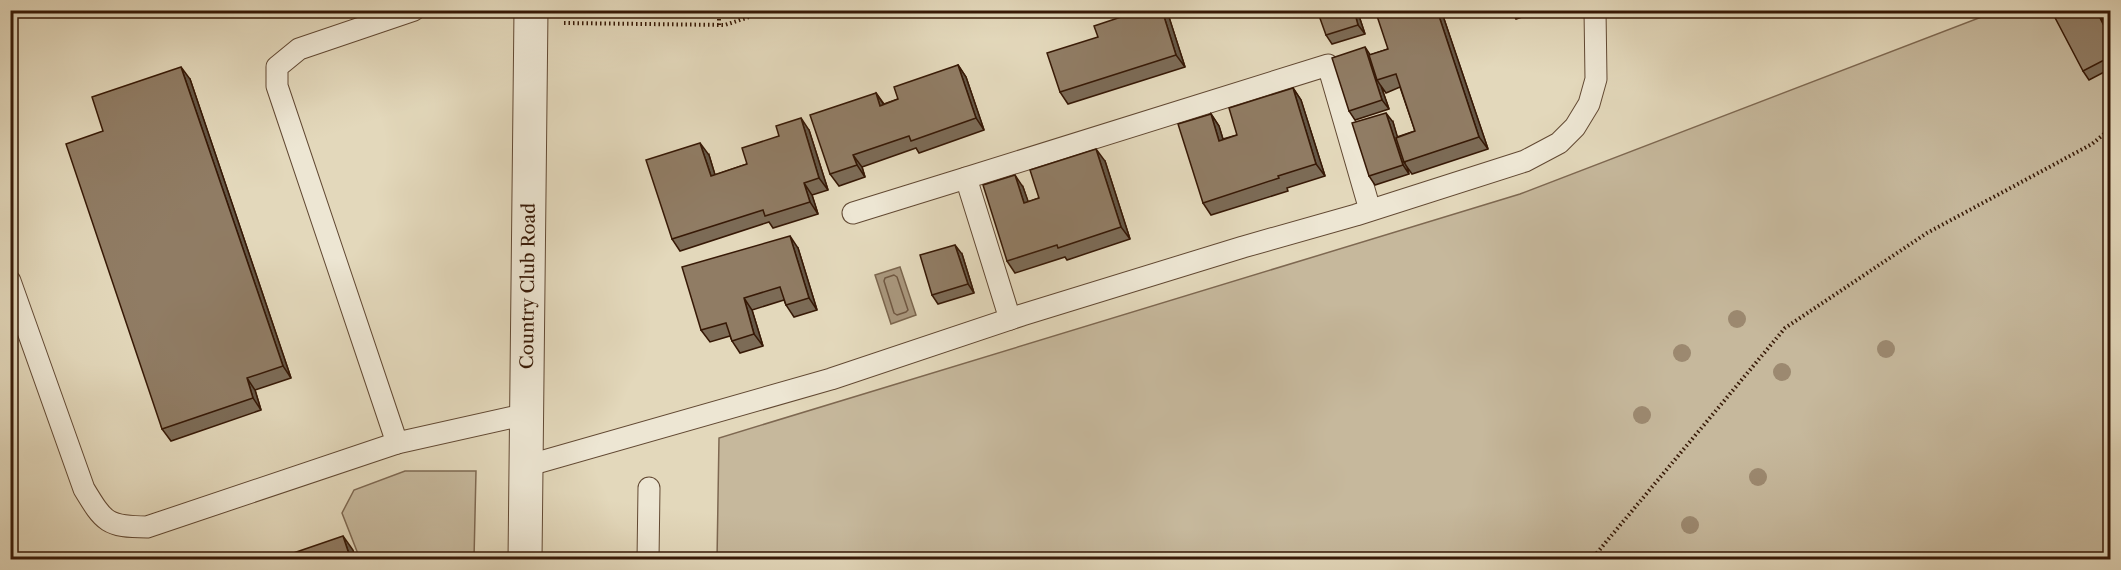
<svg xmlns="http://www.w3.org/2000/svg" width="2121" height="570" font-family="'Libre Caslon Text',serif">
<rect width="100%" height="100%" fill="#e3d8bb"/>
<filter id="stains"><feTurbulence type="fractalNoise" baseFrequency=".00333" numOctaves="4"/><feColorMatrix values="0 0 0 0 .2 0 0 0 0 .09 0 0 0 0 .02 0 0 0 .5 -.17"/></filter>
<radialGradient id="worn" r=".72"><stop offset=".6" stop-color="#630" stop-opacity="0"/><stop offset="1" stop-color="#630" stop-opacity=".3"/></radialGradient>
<g fill="#c6b89c" stroke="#7e6851" stroke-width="1.5">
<path d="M1997 11H2110V559L717 560 719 438 1520 194Z"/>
<path d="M405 471H476L474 559H360L342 513 354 490Z"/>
</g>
<path fill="#a9977d" stroke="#7b654d" stroke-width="1.5" d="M900 267 916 315 891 324 875 275Z"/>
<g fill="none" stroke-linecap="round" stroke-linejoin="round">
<path stroke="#705842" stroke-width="1.5" d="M894 275 897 277 908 310 906 312 897 315 894 313 884 281 885 278Z"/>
<g stroke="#624933" stroke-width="23">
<g id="service">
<path d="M853 213 966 178"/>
<path d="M10 281 84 489C104 522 107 527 147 527L397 443 527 414"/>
<path d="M1010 319 966 178 1328 65 1370 210"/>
<path d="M397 443 277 86V67L299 49 414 10"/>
<path d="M526 466 831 379 1022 315 1243 247 1356 215 1525 161 1559 143 1575 127 1589 104 1596 79 1595 10"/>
<path d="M648 560 649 488"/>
</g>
</g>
<g stroke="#624933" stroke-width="35">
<g id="tertiary">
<path id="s1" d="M525 560 531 10"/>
</g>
</g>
<g stroke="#371906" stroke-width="4" stroke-dasharray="1.5 3" stroke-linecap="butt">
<path d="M564 23 725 25 770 10"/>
<path d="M719 25V10"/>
<path d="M1591 560 1785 328 1927 233 2092 144 2110 129"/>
</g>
<use href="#service" stroke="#ede6d3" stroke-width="21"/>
<use href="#tertiary" stroke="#ede6d3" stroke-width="33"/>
</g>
<g fill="#9c8970">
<circle cx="1737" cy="319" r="9"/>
<circle cx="1886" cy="349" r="9"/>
<circle cx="1682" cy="353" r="9"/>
<circle cx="1782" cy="372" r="9"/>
<circle cx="1642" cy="415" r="9"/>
<circle cx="1758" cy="477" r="9"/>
<circle cx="1690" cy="525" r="9"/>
</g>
<g fill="#7c6b56" stroke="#371906" stroke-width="1.5">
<path d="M162 10H177L165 15Z"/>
<path d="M1357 10 1365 34 1332 44 1326 35Z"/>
<path d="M1441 10 1488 149 1412 174 1407 167 1409 174 1375 185 1369 176 1393 122 1397 137 1415 131 1400 87 1386 93 1381 86 1389 109 1355 120 1349 111 1370 55 1388 49Z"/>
<path d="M1511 10H1544L1516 19Z"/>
<path d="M2098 10 2110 35V69L2089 80 2083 71Z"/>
<path d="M1167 11 1185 67 1068 104 1060 92 1098 37Z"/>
<path d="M958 65 966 77 984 130 919 153 916 148 862 167 865 177 839 186 830 174 876 93 884 104 898 99Z"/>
<path d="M190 79 291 378 255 390 261 410 171 441 162 429 103 131Z"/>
<path d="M1293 88 1301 100 1325 176 1287 188 1288 191 1211 215 1203 203 1211 114 1219 126 1223 139 1237 135Z"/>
<path d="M809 130 828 190 812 195 818 214 773 228 769 222 680 251 672 239 709 155 715 175 747 164Z"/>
<path d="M1105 161 1130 239 1067 260 1065 257 1015 273 1007 261 1023 187 1028 202 1039 198Z"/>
<path d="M798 248 817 310 794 317 786 305 784 300 752 310 763 346 740 353 732 341 730 336 710 342 701 330Z"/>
<path d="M962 254 974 293 938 304 932 295Z"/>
</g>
<g fill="#655746" stroke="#371906" stroke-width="1.5">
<path d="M1162 10H1167V11L1185 67 1176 55Z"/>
<path d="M1354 10H1357L1365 34 1358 25Z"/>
<path d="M1437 10H1441L1488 149 1479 137Z"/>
<path d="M2096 10H2098L2110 35V38Z"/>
<path d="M1365 47 1371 56 1377 80 1381 86 1389 109 1382 100Z"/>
<path d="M958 65 966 77 984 130 976 118Z"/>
<path d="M181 67 190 79 291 378 283 366Z"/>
<path d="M1293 88 1301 100 1325 176 1316 164Z"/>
<path d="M876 93 884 105 880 106Z"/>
<path d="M1386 113 1393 122 1405 162H1404L1407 167 1409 174 1403 165Z"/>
<path d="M1211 114 1219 126 1227 153 1219 141Z"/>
<path d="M801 118 809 130 828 190 819 178Z"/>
<path d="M700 143 709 155 719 188 711 176Z"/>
<path d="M1096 149 1105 161 1130 239 1121 227Z"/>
<path d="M853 155 862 167 865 177 857 165Z"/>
<path d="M1015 175 1023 187 1033 215 1024 203Z"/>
<path d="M804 183 812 195 818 214 810 202Z"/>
<path d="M790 236 798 248 817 310 809 298Z"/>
<path d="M955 245 962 254 974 293 968 284Z"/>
<path d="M744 298 752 310 763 346 754 334Z"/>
<path d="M247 378 255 390 261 410 253 398Z"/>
<path d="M343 536 353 550 356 560H351Z"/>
</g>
<g fill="#907c64" stroke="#371906" stroke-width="1.5">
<path d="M1124 10H1162L1176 55 1060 92 1047 53 1098 37 1094 26 1124 16 1122 11Z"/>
<path d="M1317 10H1354L1358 25 1326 35Z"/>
<path d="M1375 10H1437L1479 137 1404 162 1396 138 1415 131 1396 74 1377 80 1369 55 1388 49Z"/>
<path d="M2051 10H2096L2110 38V57L2083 71Z"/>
<path d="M1365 47 1382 100 1349 111 1332 58Z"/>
<path d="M958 65 976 118 911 141 909 136 853 155 857 165 830 174 810 115 876 93 880 106 898 99 894 87Z"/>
<path d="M181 67 283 366 247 378 253 398 162 429 66 144 103 131 92 97Z"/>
<path d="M1293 88 1316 164 1278 176 1279 178 1203 203 1178 124 1211 114 1219 141 1237 135 1229 108Z"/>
<path d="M1386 113 1403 165 1369 176 1352 123Z"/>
<path d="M801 118 819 178 804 183 810 202 765 216 763 210 672 239 646 160 700 143 711 176 747 164 742 148 779 136 776 126Z"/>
<path d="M1096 149 1121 227 1058 248 1057 245 1007 261 983 185 1015 175 1024 203 1039 198 1030 170Z"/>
<path d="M790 236 809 298 786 305 780 287 744 298 754 334 732 341 726 323 701 330 682 267Z"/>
<path d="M955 245 968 284 932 295 920 255Z"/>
<path d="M343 536 351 560H273Z"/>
</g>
<g text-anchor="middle" stroke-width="5" stroke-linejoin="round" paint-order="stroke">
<g font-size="18" fill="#371906" stroke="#ede6d3">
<text dy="6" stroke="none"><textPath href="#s1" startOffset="274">Country Club Road</textPath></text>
</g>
</g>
<rect width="2121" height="570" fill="none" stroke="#e3d8bb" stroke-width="36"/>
<rect x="12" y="12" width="2097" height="546" fill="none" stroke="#371906" stroke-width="3"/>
<rect x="18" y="18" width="2085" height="534" fill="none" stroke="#371906" stroke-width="1.5"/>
<rect width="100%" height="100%" filter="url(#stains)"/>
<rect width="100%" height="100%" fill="url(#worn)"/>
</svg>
